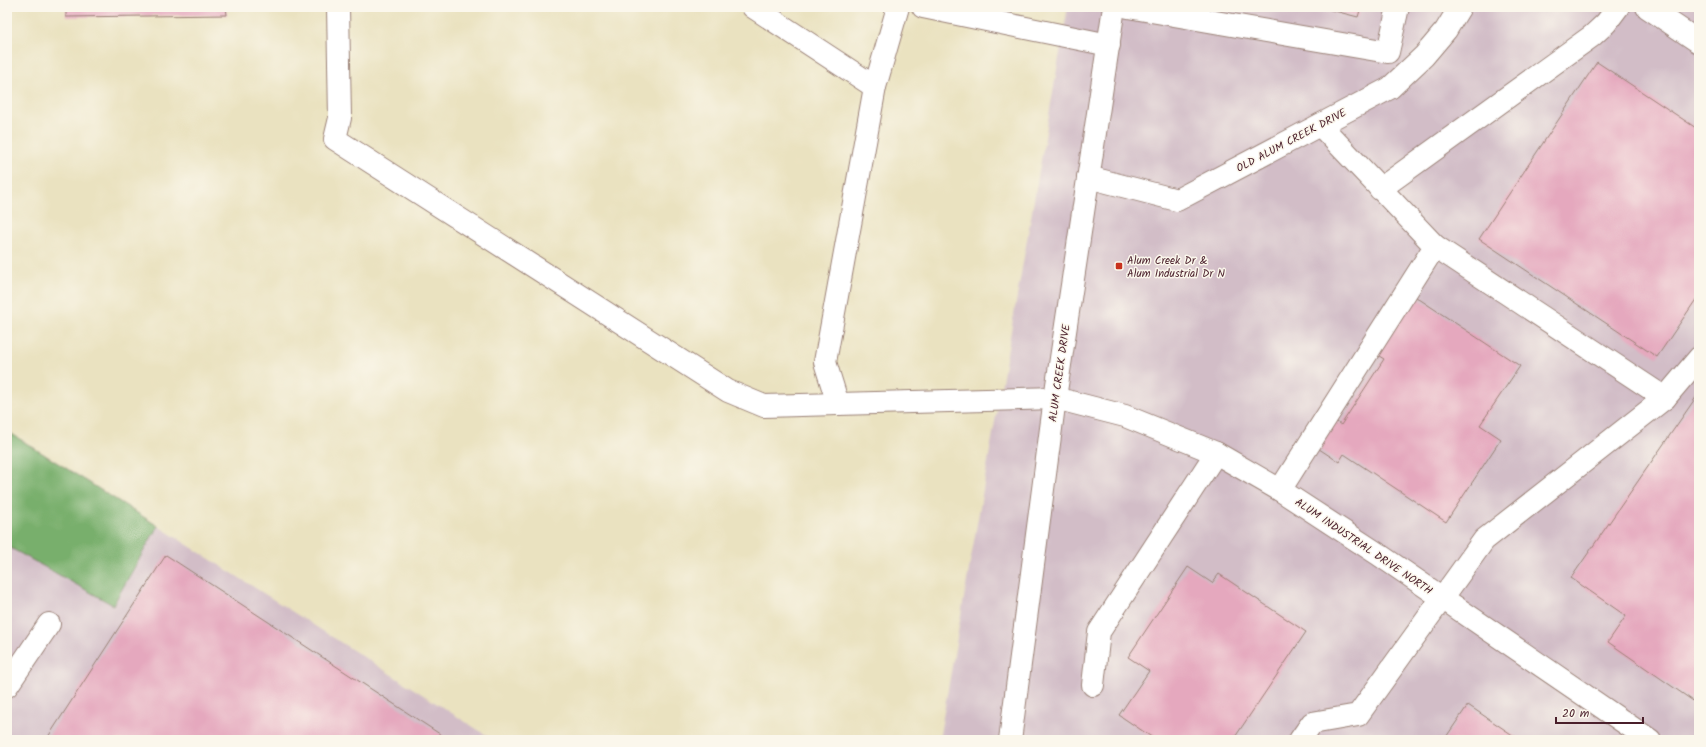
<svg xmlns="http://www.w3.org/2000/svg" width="1706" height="747" font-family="Kalam,sans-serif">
<rect width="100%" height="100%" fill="#fbf7ec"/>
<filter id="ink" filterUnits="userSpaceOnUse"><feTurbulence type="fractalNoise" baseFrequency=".025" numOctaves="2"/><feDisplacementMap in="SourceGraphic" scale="8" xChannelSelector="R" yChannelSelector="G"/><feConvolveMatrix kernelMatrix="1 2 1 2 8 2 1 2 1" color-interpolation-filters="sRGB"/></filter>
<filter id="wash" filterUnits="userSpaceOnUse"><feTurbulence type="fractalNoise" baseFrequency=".012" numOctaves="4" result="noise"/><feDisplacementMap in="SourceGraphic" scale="16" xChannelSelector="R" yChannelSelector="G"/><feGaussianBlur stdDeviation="0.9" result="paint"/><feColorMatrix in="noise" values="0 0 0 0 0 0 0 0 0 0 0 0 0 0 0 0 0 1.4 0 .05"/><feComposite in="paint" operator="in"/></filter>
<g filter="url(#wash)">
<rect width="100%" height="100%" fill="#eae2c0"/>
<g fill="#d2bdc7">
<path d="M1068 7H1699V740H939Z"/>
<path d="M158 526 494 740H7V546L113 604Z"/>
</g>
<path fill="#78af6c" stroke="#61674c" d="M7 431 158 526 113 605 7 546Z"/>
<g id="blocks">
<g fill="#e5a8be">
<path d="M66 7H226L227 15 66 17Z"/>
<path d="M1319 7H1361L1358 17Z"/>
<path d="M1597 62 1699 130V295L1657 357 1479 239Z"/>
<path d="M1413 295 1520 366 1480 425 1501 439 1446 522 1344 454 1339 462 1313 445 1331 418 1341 425 1384 359 1374 353Z"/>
<path d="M1699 393V705L1608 642 1626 616 1571 578Z"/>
<path d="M166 555 449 740H46Z"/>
<path d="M1188 567 1212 583 1219 574 1306 632 1233 740H1156L1119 715 1149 671 1128 657Z"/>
<path d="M1468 705 1520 740H1444Z"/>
</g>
</g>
</g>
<g filter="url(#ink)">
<use href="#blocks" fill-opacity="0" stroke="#9a8076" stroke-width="1"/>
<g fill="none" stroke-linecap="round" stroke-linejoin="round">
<g stroke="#9a8076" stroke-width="24">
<g id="minor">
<path d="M338 7 340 118 335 139 728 391 764 406 1055 398 1125 416 1216 453 1280 490 1378 554 1650 740"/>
<path d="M753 7 875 87"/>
<path d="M923 7 1109 45"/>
<path d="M1128 7 1388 52 1398 7"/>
<path d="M1647 7 1699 42"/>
<path d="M1088 177 1177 200 1390 88 1424 56 1446 30 1460 7"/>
<path d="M1380 189 1592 36 1606 23 1618 7"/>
<path d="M1435 246 1665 398"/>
<path d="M838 404 825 362 875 87 898 7"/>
<path d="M1280 490 1435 246 1320 125"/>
<path d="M1093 685 1099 632 1216 453"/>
<path d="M7 686 49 624"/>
<path d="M1300 740 1312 723 1358 715 1484 540 1665 398 1699 358"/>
</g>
</g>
<g stroke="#9a8076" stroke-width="24">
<path id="major" d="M1010 740 1055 398 1114 7"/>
</g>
<use href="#minor" stroke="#fff" stroke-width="22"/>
<use href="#major" stroke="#fff" stroke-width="22"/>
</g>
</g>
<rect fill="#c8321e" stroke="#fbf7ec" stroke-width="1.5" x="1115" y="262" width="8" height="8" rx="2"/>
<g text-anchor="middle" stroke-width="3" stroke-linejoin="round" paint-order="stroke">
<g font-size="11" fill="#4a1f2b" stroke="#fbf7ec">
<text transform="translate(1291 140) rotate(-28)" y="4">OLD ALUM CREEK DRIVE</text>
<text transform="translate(1059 373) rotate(-82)" y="4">ALUM CREEK DRIVE</text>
<text transform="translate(1364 546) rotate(34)" y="4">ALUM INDUSTRIAL DRIVE NORTH</text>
</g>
<g font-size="11" fill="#4a1f2b" stroke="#fbf7ec" text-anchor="start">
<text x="1127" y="264">Alum Creek Dr &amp;<tspan x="1127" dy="13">Alum Industrial Dr N</tspan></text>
</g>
</g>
<rect width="1706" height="747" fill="none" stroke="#fbf7ec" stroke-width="24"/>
<path d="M1556 717v6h87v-6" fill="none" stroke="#4a1f2b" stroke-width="2"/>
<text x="1562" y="717" font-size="12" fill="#4a1f2b" stroke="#fbf7ec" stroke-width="3" paint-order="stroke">20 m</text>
</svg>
